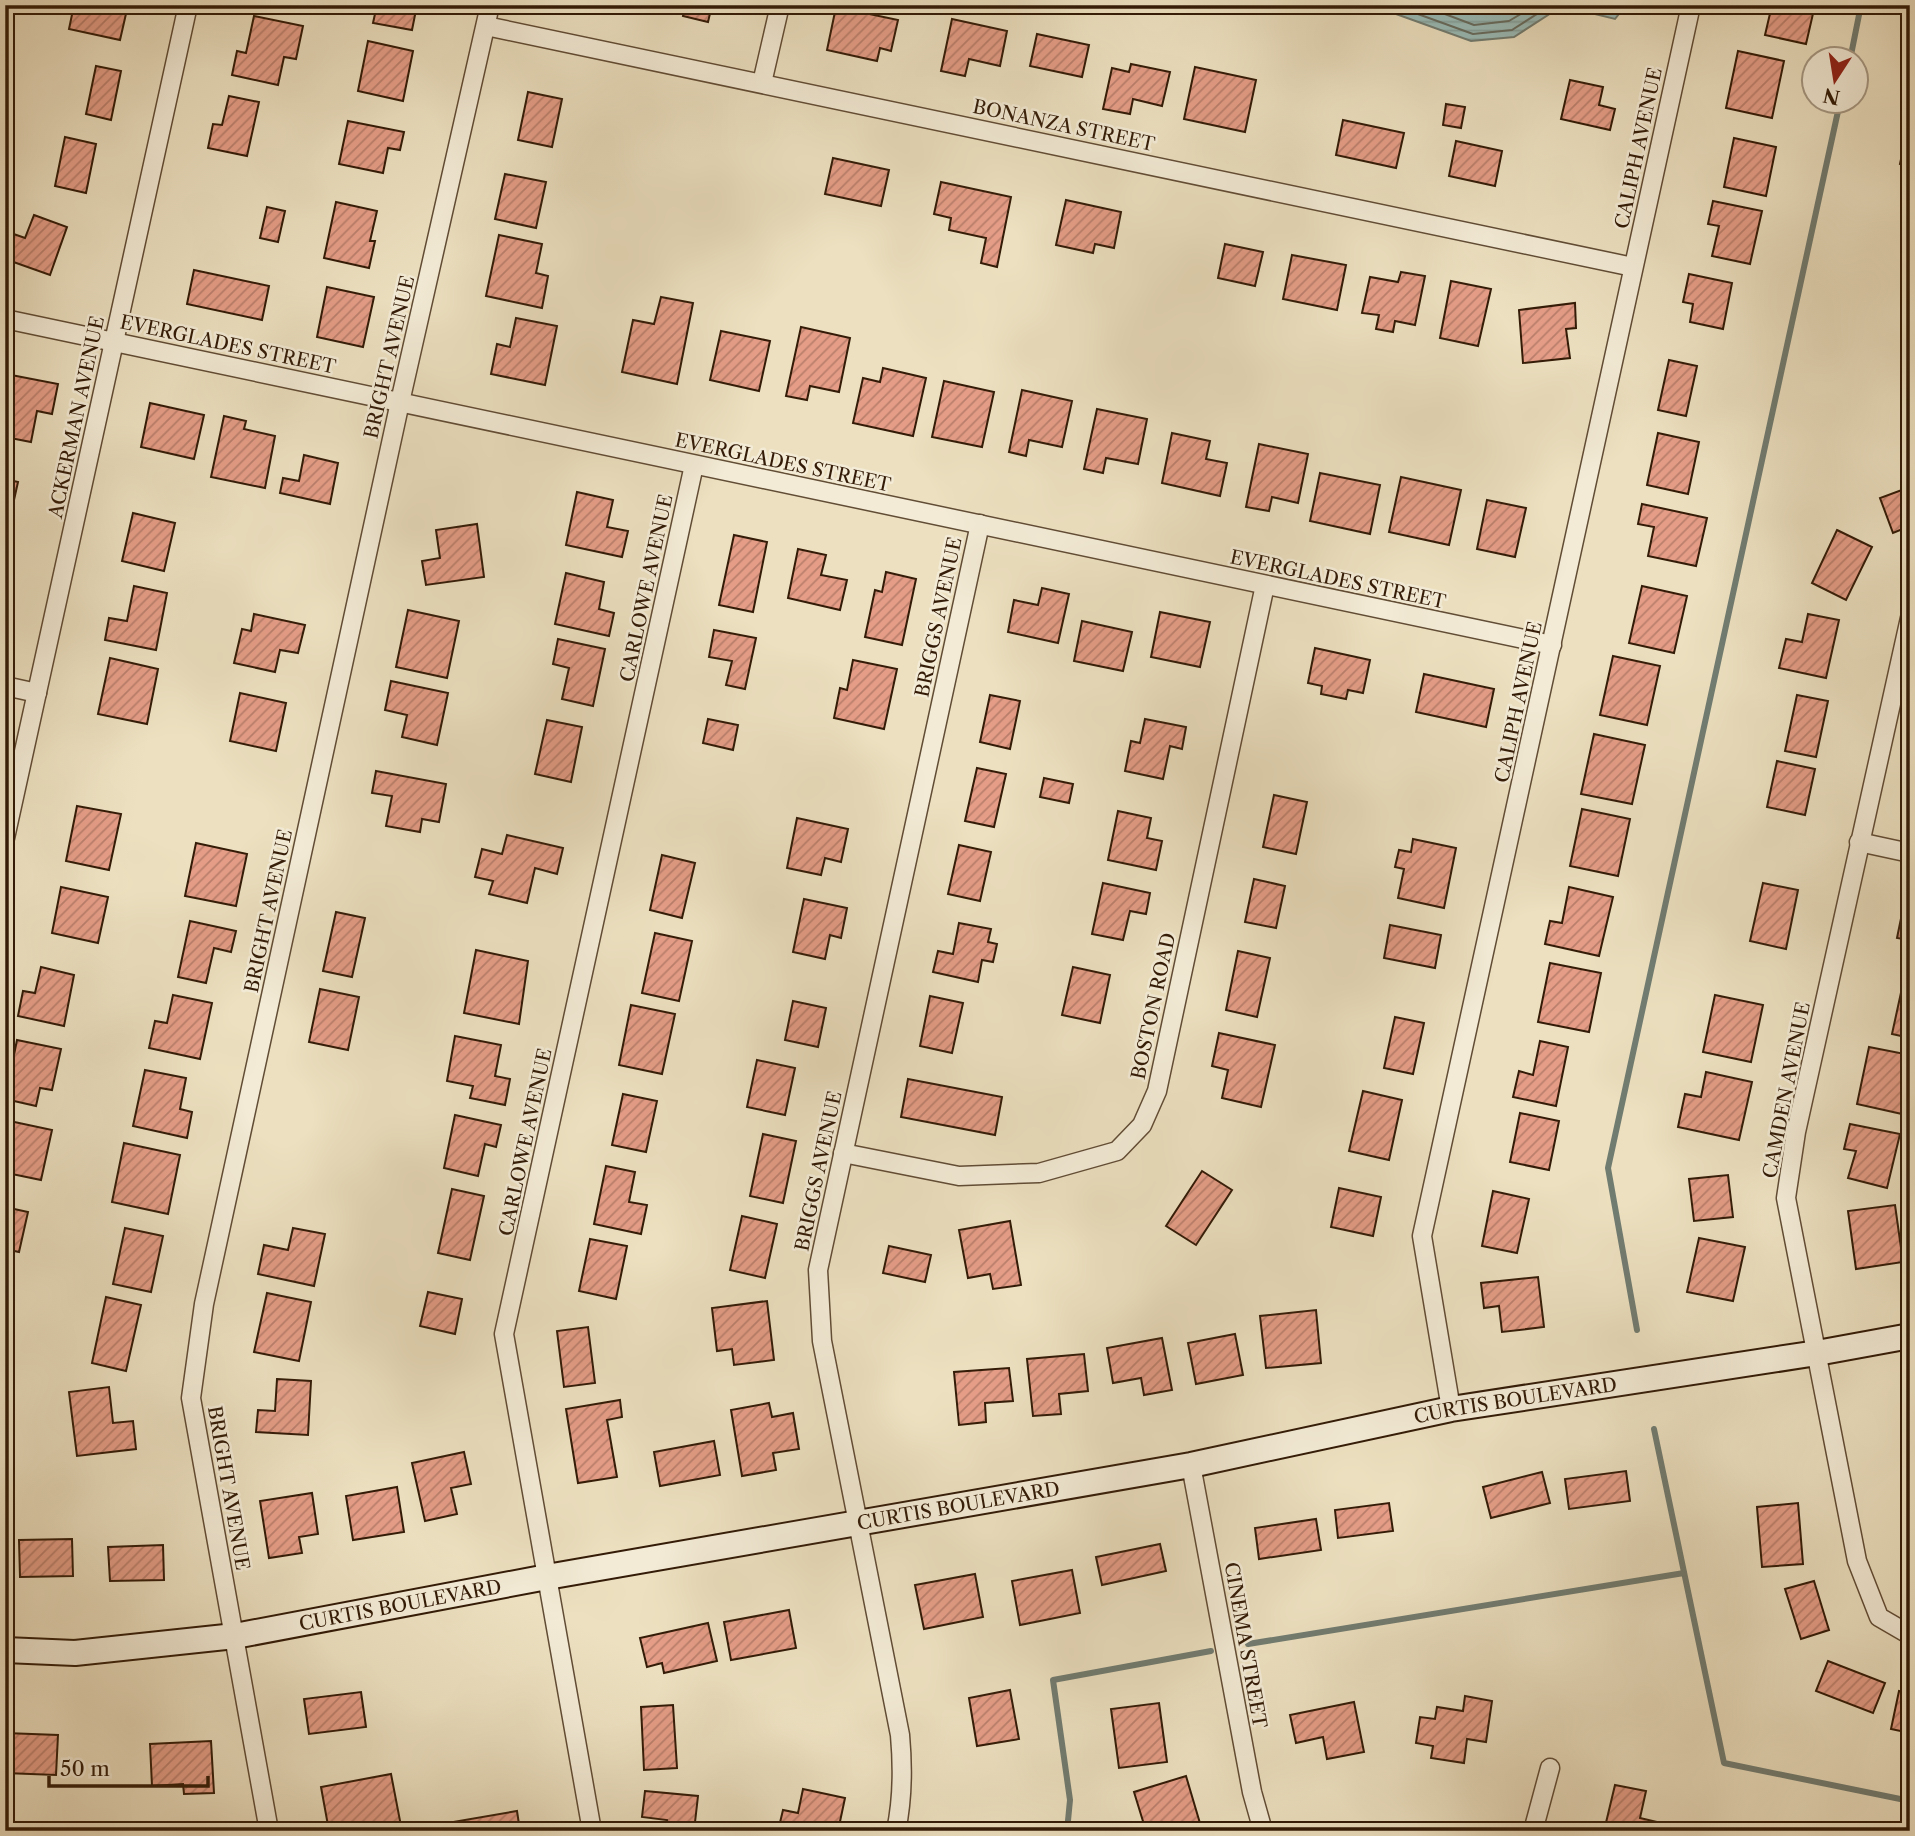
<svg xmlns="http://www.w3.org/2000/svg" width="1915" height="1836" font-family="'Libre Caslon Text',serif">
<defs>
<pattern id="water-rules" width="6" height="5" patternUnits="userSpaceOnUse" patternTransform="scale(1.75)"><rect width="6" height="5" fill="#9abcb8"/><path d="M0 2.5h6" fill="none" stroke="#85a19d"/></pattern>
<pattern id="building-hatch" width="6" height="6" patternUnits="userSpaceOnUse" patternTransform="scale(1.75)"><rect width="6" height="6" fill="#e59d87"/><path d="M-1 1l2-2M0 6l6-6M5 7l2-2" fill="none" stroke="#ba7f6c"/></pattern>
</defs>
<rect width="100%" height="100%" fill="#ece0c0"/>
<filter id="stains"><feTurbulence type="fractalNoise" baseFrequency=".00286" numOctaves="4"/><feColorMatrix values="0 0 0 0 .2 0 0 0 0 .09 0 0 0 0 .02 0 0 0 .5 -.17"/></filter>
<radialGradient id="worn" r=".72"><stop offset=".6" stop-color="#630" stop-opacity="0"/><stop offset="1" stop-color="#630" stop-opacity=".3"/></radialGradient>
<path fill="url(#water-rules)" stroke="#717c71" stroke-width="2" d="M1371 5H1626L1615 19 1562 6 1514 37 1471 41Z"/>
<g fill="none" stroke-linecap="round" stroke-linejoin="round">
<g stroke="#666c60" stroke-width="2">
<path d="M1393 5 1473 34 1512 30 1551 5"/>
<path d="M1421 5 1474 25 1509 21 1536 5"/>
</g>
<g stroke="#717c71" stroke-width="6">
<path d="M1850 60 1861 5"/>
<path d="M1637 1330 1608 1168 1840 102"/>
<path d="M1654 1429 1724 1763 1910 1801"/>
<path d="M1248 1644 1684 1573"/>
<path d="M1067 1831 1070 1800 1053 1680 1211 1651"/>
</g>
</g>
<g fill="url(#building-hatch)" stroke="#331b07" stroke-width="2">
<path d="M74 5H128L120 40 69 29Z"/>
<path d="M377 5H417L412 30 373 23Z"/>
<path d="M685 5H712L708 22 683 16Z"/>
<path d="M1772 5H1815L1806 44 1765 35Z"/>
<path d="M836 7 898 20 891 51 880 48 877 61 827 50Z"/>
<path d="M254 16 303 26 296 59 284 57 278 85 232 75 237 51 246 53Z"/>
<path d="M952 19 1007 31 1000 66 969 59 965 76 941 71Z"/>
<path d="M1037 34 1089 45 1082 77 1030 66Z"/>
<path d="M368 41 413 51 403 101 358 91Z"/>
<path d="M1738 51 1784 61 1772 118 1726 108Z"/>
<path d="M1131 64 1170 72 1162 106 1133 99 1130 114 1103 109 1112 68 1129 72Z"/>
<path d="M96 66 121 71 111 120 86 114Z"/>
<path d="M1195 67 1256 80 1245 132 1184 119Z"/>
<path d="M1570 80 1603 87 1599 105 1615 109 1610 130 1561 119Z"/>
<path d="M528 92 562 99 552 147 518 140Z"/>
<path d="M229 96 259 102 247 156 208 148 213 124 222 125Z"/>
<path d="M1446 104 1465 107 1461 128 1443 125Z"/>
<path d="M1343 120 1404 133 1396 168 1336 155Z"/>
<path d="M348 121 404 132 400 150 388 148 383 173 339 164Z"/>
<path d="M65 137 96 144 86 193 55 186Z"/>
<path d="M1734 138 1776 147 1766 196 1724 187Z"/>
<path d="M1456 141 1502 151 1495 186 1449 176Z"/>
<path d="M1904 145 1910 146V166L1900 164Z"/>
<path d="M833 158 889 170 881 206 825 194Z"/>
<path d="M505 174 546 182 536 228 495 219Z"/>
<path d="M941 182 1011 197 997 267 981 263 986 238 949 230 951 218 934 214Z"/>
<path d="M1066 200 1121 212 1114 248 1095 244 1093 253 1056 245Z"/>
<path d="M1713 201 1762 211 1750 264 1712 256 1719 226 1708 224Z"/>
<path d="M336 202 377 211 370 241H375L369 268 324 258Z"/>
<path d="M267 207 285 211 278 242 260 238Z"/>
<path d="M34 215 67 227 50 275 5 259V231L25 238Z"/>
<path d="M499 235 542 244 536 273 548 276 542 308 486 296Z"/>
<path d="M1225 244 1263 252 1255 286 1218 278Z"/>
<path d="M1292 255 1346 265 1337 310 1283 299Z"/>
<path d="M194 270 269 286 262 320 187 304Z"/>
<path d="M1401 272 1425 276 1415 325 1395 321 1393 332 1376 329 1379 315 1362 313 1370 277 1398 282Z"/>
<path d="M1689 274 1732 283 1723 329 1690 322 1693 304 1683 302Z"/>
<path d="M1451 281 1491 289 1478 346 1440 338Z"/>
<path d="M327 287 374 297 363 347 317 337Z"/>
<path d="M661 297 693 303 677 384 622 372 633 320 654 324Z"/>
<path d="M1575 303 1576 328 1566 329 1570 358 1523 363 1519 310Z"/>
<path d="M516 318 557 326 545 385 491 374 497 344 510 347Z"/>
<path d="M801 327 850 338 839 392 810 386 807 400 786 396Z"/>
<path d="M721 331 770 341 759 391 710 380Z"/>
<path d="M1669 360 1697 366 1686 416 1658 410Z"/>
<path d="M883 368 926 378 913 436 853 423 863 378 880 382Z"/>
<path d="M6 374 58 384 52 414 37 411 31 442 5 437 8 409H5Z"/>
<path d="M944 381 994 392 982 447 932 437Z"/>
<path d="M1022 390 1072 401 1062 447 1029 440 1026 456 1009 452Z"/>
<path d="M150 403 204 415 194 459 141 447Z"/>
<path d="M1097 409 1147 419 1138 464 1106 458 1103 473 1084 469Z"/>
<path d="M224 416 246 421 244 429 275 436 265 488 211 477Z"/>
<path d="M1172 433 1210 441 1206 459 1227 463 1220 496 1162 483Z"/>
<path d="M1658 433 1699 442 1688 494 1647 485Z"/>
<path d="M1259 444 1308 454 1298 503 1272 497 1269 511 1246 507Z"/>
<path d="M304 455 338 463 330 504 280 493 283 478 299 481Z"/>
<path d="M1320 473 1380 485 1370 534 1310 521Z"/>
<path d="M1401 477 1461 490 1449 545 1389 532Z"/>
<path d="M5 479 18 482 6 536 5 535Z"/>
<path d="M1910 487V526L1893 533 1880 498Z"/>
<path d="M577 492 613 500 607 527 628 531 622 557 566 545Z"/>
<path d="M1487 500 1526 508 1515 557 1477 549Z"/>
<path d="M1642 504 1707 518 1696 566 1648 556 1654 527 1638 524Z"/>
<path d="M133 513 175 523 164 571 122 561Z"/>
<path d="M477 524 484 577 426 585 422 561 440 558 436 530Z"/>
<path d="M1837 530 1872 547 1846 600 1812 583Z"/>
<path d="M734 535 767 542 753 612 719 605Z"/>
<path d="M798 549 826 555 821 575 847 580 840 610 788 598Z"/>
<path d="M886 572 916 579 902 645 865 637 875 590 882 592Z"/>
<path d="M566 573 604 582 599 609 614 613 609 636 555 624Z"/>
<path d="M134 586 167 593 156 650 105 640 109 618 127 621Z"/>
<path d="M1642 586 1687 596 1674 653 1629 643Z"/>
<path d="M1042 588 1069 594 1058 643 1008 632 1014 600 1038 605Z"/>
<path d="M408 610 459 621 447 678 396 667Z"/>
<path d="M1160 612 1210 622 1200 667 1151 657Z"/>
<path d="M254 614 305 625 298 653 280 650 275 672 234 663 242 629 251 631Z"/>
<path d="M1808 614 1839 620 1826 678 1779 668 1786 639 1802 642Z"/>
<path d="M1082 621 1132 632 1123 671 1074 661Z"/>
<path d="M714 630 756 638 745 689 726 685 732 661 709 657Z"/>
<path d="M558 639 605 649 593 706 562 699 569 668 553 664Z"/>
<path d="M1315 648 1370 660 1363 693 1348 690 1346 699 1321 694 1322 686 1308 683Z"/>
<path d="M1613 656 1660 666 1647 725 1600 715Z"/>
<path d="M110 658 158 669 147 724 98 714Z"/>
<path d="M853 660 897 669 884 729 834 718 840 688 847 690Z"/>
<path d="M1424 674 1494 689 1486 727 1416 712Z"/>
<path d="M391 681 448 693 437 745 402 737 407 715 385 710Z"/>
<path d="M240 693 286 703 276 751 230 741Z"/>
<path d="M990 695 1020 701 1010 749 980 742Z"/>
<path d="M1797 695 1828 701 1816 757 1785 751Z"/>
<path d="M708 719 738 725 733 750 703 743Z"/>
<path d="M1145 719 1186 727 1182 749 1170 746 1163 779 1125 771 1131 741 1140 743Z"/>
<path d="M547 720 582 727 571 782 535 774Z"/>
<path d="M1594 734 1645 745 1632 804 1581 794Z"/>
<path d="M1777 761 1815 769 1805 815 1767 807Z"/>
<path d="M977 768 1006 774 994 827 965 821Z"/>
<path d="M376 771 446 784 439 822 422 819 420 832 386 826 392 796 372 793Z"/>
<path d="M1044 778 1073 784 1069 803 1040 797Z"/>
<path d="M1274 795 1307 802 1296 854 1263 847Z"/>
<path d="M77 806 121 814 109 870 66 861Z"/>
<path d="M1582 809 1630 819 1618 876 1570 866Z"/>
<path d="M1118 811 1151 818 1147 838 1162 841 1156 870 1108 860Z"/>
<path d="M797 818 848 829 841 862 825 858 821 875 787 868Z"/>
<path d="M507 835 563 848 557 874 535 868 527 903 489 894 493 881 475 877 482 849 502 854Z"/>
<path d="M1413 839 1456 848 1444 908 1398 898 1404 869 1395 867 1399 850 1411 852Z"/>
<path d="M196 843 247 854 236 906 185 896Z"/>
<path d="M959 845 991 852 980 901 948 894Z"/>
<path d="M662 855 695 863 682 918 650 910Z"/>
<path d="M1254 879 1285 886 1276 928 1245 922Z"/>
<path d="M1103 883 1150 893 1146 914 1130 911 1123 940 1092 934Z"/>
<path d="M1763 883 1798 890 1786 949 1750 941Z"/>
<path d="M61 887 108 897 98 943 52 933Z"/>
<path d="M1569 887 1613 897 1599 956 1545 944 1550 921 1562 923Z"/>
<path d="M804 899 847 908 841 938 830 935 825 959 793 952Z"/>
<path d="M1905 899 1910 900V940L1897 938Z"/>
<path d="M336 912 365 918 352 977 323 971Z"/>
<path d="M190 921 236 931 231 952 214 948 206 983 178 977Z"/>
<path d="M959 923 991 929 988 942 997 944 993 962 982 960 978 982 933 972 938 951 953 954Z"/>
<path d="M1390 925 1441 935 1435 968 1384 958Z"/>
<path d="M655 933 692 941 679 1001 642 993Z"/>
<path d="M476 950 528 961 519 1024 464 1013Z"/>
<path d="M1238 951 1270 958 1257 1017 1226 1010Z"/>
<path d="M1550 963 1601 973 1589 1032 1538 1022Z"/>
<path d="M41 967 74 975 64 1026 18 1016 23 991 35 993Z"/>
<path d="M1073 967 1110 975 1100 1023 1062 1015Z"/>
<path d="M1902 988 1910 990V1038L1892 1034Z"/>
<path d="M320 989 359 997 348 1050 309 1042Z"/>
<path d="M173 995 212 1003 200 1059 149 1048 155 1021 167 1023Z"/>
<path d="M1715 995 1763 1005 1751 1062 1703 1052Z"/>
<path d="M930 996 963 1003 952 1053 920 1046Z"/>
<path d="M793 1001 826 1008 818 1047 785 1040Z"/>
<path d="M631 1005 675 1014 662 1074 619 1065Z"/>
<path d="M1395 1017 1424 1023 1413 1074 1384 1068Z"/>
<path d="M1219 1033 1275 1045 1261 1107 1222 1098 1228 1070 1212 1066Z"/>
<path d="M455 1036 501 1045 495 1076 510 1079 505 1105 470 1098 473 1086 447 1081Z"/>
<path d="M17 1040 61 1049 52 1090 40 1088 36 1106 5 1099Z"/>
<path d="M1540 1041 1568 1047 1556 1106 1513 1097 1519 1071 1533 1075Z"/>
<path d="M1869 1047 1910 1055V1077L1902 1114 1857 1104Z"/>
<path d="M757 1060 795 1068 785 1115 747 1107Z"/>
<path d="M145 1070 186 1078 180 1109 192 1112 187 1138 133 1126Z"/>
<path d="M1706 1072 1752 1082 1739 1140 1678 1127 1685 1094 1701 1097Z"/>
<path d="M908 1079 1002 1097 995 1135 901 1117Z"/>
<path d="M1363 1091 1402 1100 1389 1160 1349 1151Z"/>
<path d="M623 1094 657 1101 646 1152 612 1145Z"/>
<path d="M1520 1113 1559 1121 1549 1170 1510 1162Z"/>
<path d="M455 1115 501 1125 496 1147 485 1144 478 1176 444 1168Z"/>
<path d="M5 1120 52 1130 41 1180 7 1173 12 1150 5 1149Z"/>
<path d="M1850 1124 1900 1134 1887 1188 1848 1178 1856 1151 1844 1149Z"/>
<path d="M763 1134 796 1141 783 1203 750 1196Z"/>
<path d="M124 1143 180 1155 168 1214 112 1202Z"/>
<path d="M606 1166 635 1172 629 1202 647 1205 641 1234 594 1224Z"/>
<path d="M1202 1171 1232 1190 1196 1245 1166 1226Z"/>
<path d="M1728 1175 1733 1217 1694 1221 1689 1179Z"/>
<path d="M1339 1188 1381 1197 1373 1236 1331 1227Z"/>
<path d="M452 1189 484 1196 470 1260 438 1253Z"/>
<path d="M1493 1191 1529 1199 1517 1253 1482 1246Z"/>
<path d="M1895 1205 1903 1262 1856 1269 1848 1211Z"/>
<path d="M5 1207 28 1212 19 1252 5 1249Z"/>
<path d="M742 1216 777 1224 765 1278 730 1270Z"/>
<path d="M1010 1221 1021 1285 993 1289 990 1274 968 1278 959 1230Z"/>
<path d="M125 1228 163 1236 151 1292 113 1284Z"/>
<path d="M293 1228 325 1234 314 1286 258 1274 264 1245 288 1250Z"/>
<path d="M1699 1238 1745 1247 1733 1301 1687 1292Z"/>
<path d="M590 1239 627 1246 616 1299 579 1291Z"/>
<path d="M889 1246 931 1255 925 1282 883 1273Z"/>
<path d="M1538 1277 1544 1327 1502 1332 1499 1306 1484 1308 1481 1283Z"/>
<path d="M428 1292 462 1299 455 1334 420 1326Z"/>
<path d="M267 1293 311 1302 299 1361 254 1352Z"/>
<path d="M106 1297 141 1305 126 1371 92 1363Z"/>
<path d="M767 1301 774 1360 734 1365 732 1349 717 1351 712 1308Z"/>
<path d="M1316 1310 1321 1363 1266 1368 1260 1316Z"/>
<path d="M588 1327 595 1383 564 1387 557 1331Z"/>
<path d="M1235 1334 1243 1375 1196 1384 1188 1343Z"/>
<path d="M1162 1338 1172 1390 1144 1395 1141 1378 1113 1383 1107 1348Z"/>
<path d="M1084 1354 1088 1391 1059 1394 1061 1414 1033 1416 1027 1359Z"/>
<path d="M1009 1368 1013 1401 985 1403 986 1422 959 1425 954 1372Z"/>
<path d="M277 1379 311 1381 308 1435 256 1432 258 1410 275 1411Z"/>
<path d="M109 1387 113 1423 133 1421 136 1449 77 1456 69 1392Z"/>
<path d="M620 1400 622 1417 607 1420 617 1477 578 1483 566 1409Z"/>
<path d="M769 1403 772 1417 793 1413 799 1449 773 1453 776 1470 742 1476 731 1410Z"/>
<path d="M714 1441 720 1475 660 1486 654 1452Z"/>
<path d="M464 1452 471 1484 451 1488 457 1514 425 1521 412 1463Z"/>
<path d="M1626 1471 1630 1501 1569 1509 1565 1479Z"/>
<path d="M1542 1472 1550 1503 1491 1518 1483 1487Z"/>
<path d="M397 1487 404 1532 353 1540 346 1496Z"/>
<path d="M312 1493 318 1534 299 1537 302 1553 269 1558 260 1501Z"/>
<path d="M1389 1503 1393 1531 1338 1538 1335 1510Z"/>
<path d="M1798 1503 1803 1564 1762 1567 1757 1507Z"/>
<path d="M1316 1519 1321 1550 1259 1559 1255 1528Z"/>
<path d="M72 1539 73 1576 20 1577 19 1540Z"/>
<path d="M1160 1544 1166 1571 1102 1585 1096 1557Z"/>
<path d="M163 1545 164 1580 110 1581 108 1547Z"/>
<path d="M1072 1570 1080 1613 1020 1625 1012 1581Z"/>
<path d="M975 1574 983 1617 924 1629 915 1585Z"/>
<path d="M1814 1581 1829 1630 1801 1639 1785 1589Z"/>
<path d="M789 1610 796 1648 731 1660 724 1622Z"/>
<path d="M708 1623 717 1661 664 1673 662 1663 647 1667 640 1638Z"/>
<path d="M1828 1661 1885 1683 1873 1713 1816 1691Z"/>
<path d="M1010 1690 1019 1739 977 1746 969 1698Z"/>
<path d="M1899 1691 1910 1693V1733L1891 1729Z"/>
<path d="M361 1692 366 1727 309 1734 304 1699Z"/>
<path d="M1465 1696 1492 1701 1486 1742 1467 1739 1464 1763 1431 1758 1433 1746 1416 1743 1420 1717 1435 1719 1437 1707 1463 1711Z"/>
<path d="M1354 1702 1364 1752 1327 1759 1323 1737 1296 1743 1290 1715Z"/>
<path d="M1159 1703 1167 1762 1119 1768 1111 1709Z"/>
<path d="M673 1705 677 1768 644 1770 641 1707Z"/>
<path d="M5 1733 58 1735 56 1775 5 1773Z"/>
<path d="M211 1741 214 1793 184 1794 183 1784 152 1786 150 1744Z"/>
<path d="M391 1774 401 1826 372 1831H329L321 1787Z"/>
<path d="M1186 1776 1202 1830 1146 1831 1134 1792Z"/>
<path d="M1615 1785 1646 1791 1640 1818 1657 1822 1655 1831H1604Z"/>
<path d="M803 1789 845 1798 838 1831H778L783 1810 798 1813Z"/>
<path d="M645 1791 698 1796 694 1831H665L667 1820 642 1817Z"/>
<path d="M517 1811 520 1831H455L453 1822Z"/>
</g>
<g fill="none" stroke-linecap="round" stroke-linejoin="round">
<g stroke="#614c35" stroke-width="21">
<g id="street">
<path d="M486 26 1633 267"/>
<path d="M762 83 780 5"/>
<path d="M5 319 1552 645"/>
<path d="M1910 618 1796 1132 1786 1198 1857 1561 1879 1617 1910 1635"/>
<path d="M5 686 37 693"/>
<path d="M5 838 188 5"/>
<path d="M1859 842 1910 853"/>
<path d="M843 1153 959 1176 1039 1173 1117 1151 1142 1125 1157 1091 1265 585"/>
<path d="M1451 1409 1422 1236 1691 5"/>
<path d="M1191 1465 1252 1792 1263 1831"/>
<path d="M269 1831 191 1398 204 1304 400 402 490 5"/>
<path d="M592 1831 504 1334 694 465"/>
<path d="M896 1831C903 1798 903 1768 900 1735L822 1341 818 1270 980 524"/>
<path d="M1533 1831 1550 1768"/>
</g>
</g>
<g stroke="#331b07" stroke-width="28">
<g id="secondary">
<path id="s1" d="M5 1650 75 1653 235 1636 547 1577 1191 1465 1451 1409 1817 1353 1910 1336"/>
</g>
</g>
<use href="#street" stroke="#f3ebd6" stroke-width="18"/>
<use href="#secondary" stroke="#f3ebd6" stroke-width="24"/>
</g>
<g text-anchor="middle" stroke-width="5" stroke-linejoin="round" paint-order="stroke">
<g font-size="19" fill="#331b07" stroke="#f3ebd6">
<text transform="translate(1064 125) rotate(12)" y="7">BONANZA STREET</text>
<text transform="translate(1638 148) rotate(-78)" y="7">CALIPH AVENUE</text>
<text transform="translate(228 344) rotate(12)" y="7">EVERGLADES STREET</text>
<text transform="translate(389 357) rotate(-77)" y="7">BRIGHT AVENUE</text>
<text transform="translate(76 417) rotate(-78)" y="7">ACKERMAN AVENUE</text>
<text transform="translate(783 462) rotate(12)" y="7">EVERGLADES STREET</text>
<text transform="translate(1338 579) rotate(12)" y="7">EVERGLADES STREET</text>
<text transform="translate(646 588) rotate(-78)" y="7">CARLOWE AVENUE</text>
<text transform="translate(938 617) rotate(-78)" y="7">BRIGGS AVENUE</text>
<text transform="translate(1518 702) rotate(-78)" y="7">CALIPH AVENUE</text>
<text transform="translate(268 911) rotate(-78)" y="7">BRIGHT AVENUE</text>
<text transform="translate(1153 1006) rotate(-78)" y="7">BOSTON ROAD</text>
<text transform="translate(1786 1090) rotate(-79)" y="7">CAMDEN AVENUE</text>
<text transform="translate(525 1142) rotate(-78)" y="7">CARLOWE AVENUE</text>
<text transform="translate(818 1171) rotate(-78)" y="7">BRIGGS AVENUE</text>
<text dy="7" stroke="none"><textPath href="#s1" startOffset="1533">CURTIS BOULEVARD</textPath></text>
<text transform="translate(229 1488) rotate(80)" y="7">BRIGHT AVENUE</text>
<text dy="7" stroke="none"><textPath href="#s1" startOffset="966">CURTIS BOULEVARD</textPath></text>
<text dy="7" stroke="none"><textPath href="#s1" startOffset="399">CURTIS BOULEVARD</textPath></text>
<text transform="translate(1246 1645) rotate(80)" y="7">CINEMA STREET</text>
</g>
</g>
<rect width="1915" height="1836" fill="none" stroke="#ece0c0" stroke-width="28"/>
<rect x="7" y="7" width="1901" height="1822" fill="none" stroke="#331b07" stroke-width="3.5"/>
<rect x="14" y="14" width="1887" height="1808" fill="none" stroke="#331b07" stroke-width="2"/>
<g transform="translate(1835 80) rotate(192)"><circle r="33" fill="#f3ebd6" stroke="#a69883" stroke-width="2"/>
<path d="M0-5L12 26L0 18L-12 26Z" fill="#8f2418"/>
<text y="-10" font-size="19" font-weight="bold" text-anchor="middle" fill="#331b07">N</text>
</g>
<path d="M49 1776v10h159v-10" fill="none" stroke="#331b07" stroke-width="3.5"/>
<text x="60" y="1776" font-size="21" fill="#331b07" stroke="#f3ebd6" stroke-width="5" paint-order="stroke">50 m</text>
<rect width="100%" height="100%" filter="url(#stains)"/>
<rect width="100%" height="100%" fill="url(#worn)"/>
</svg>
